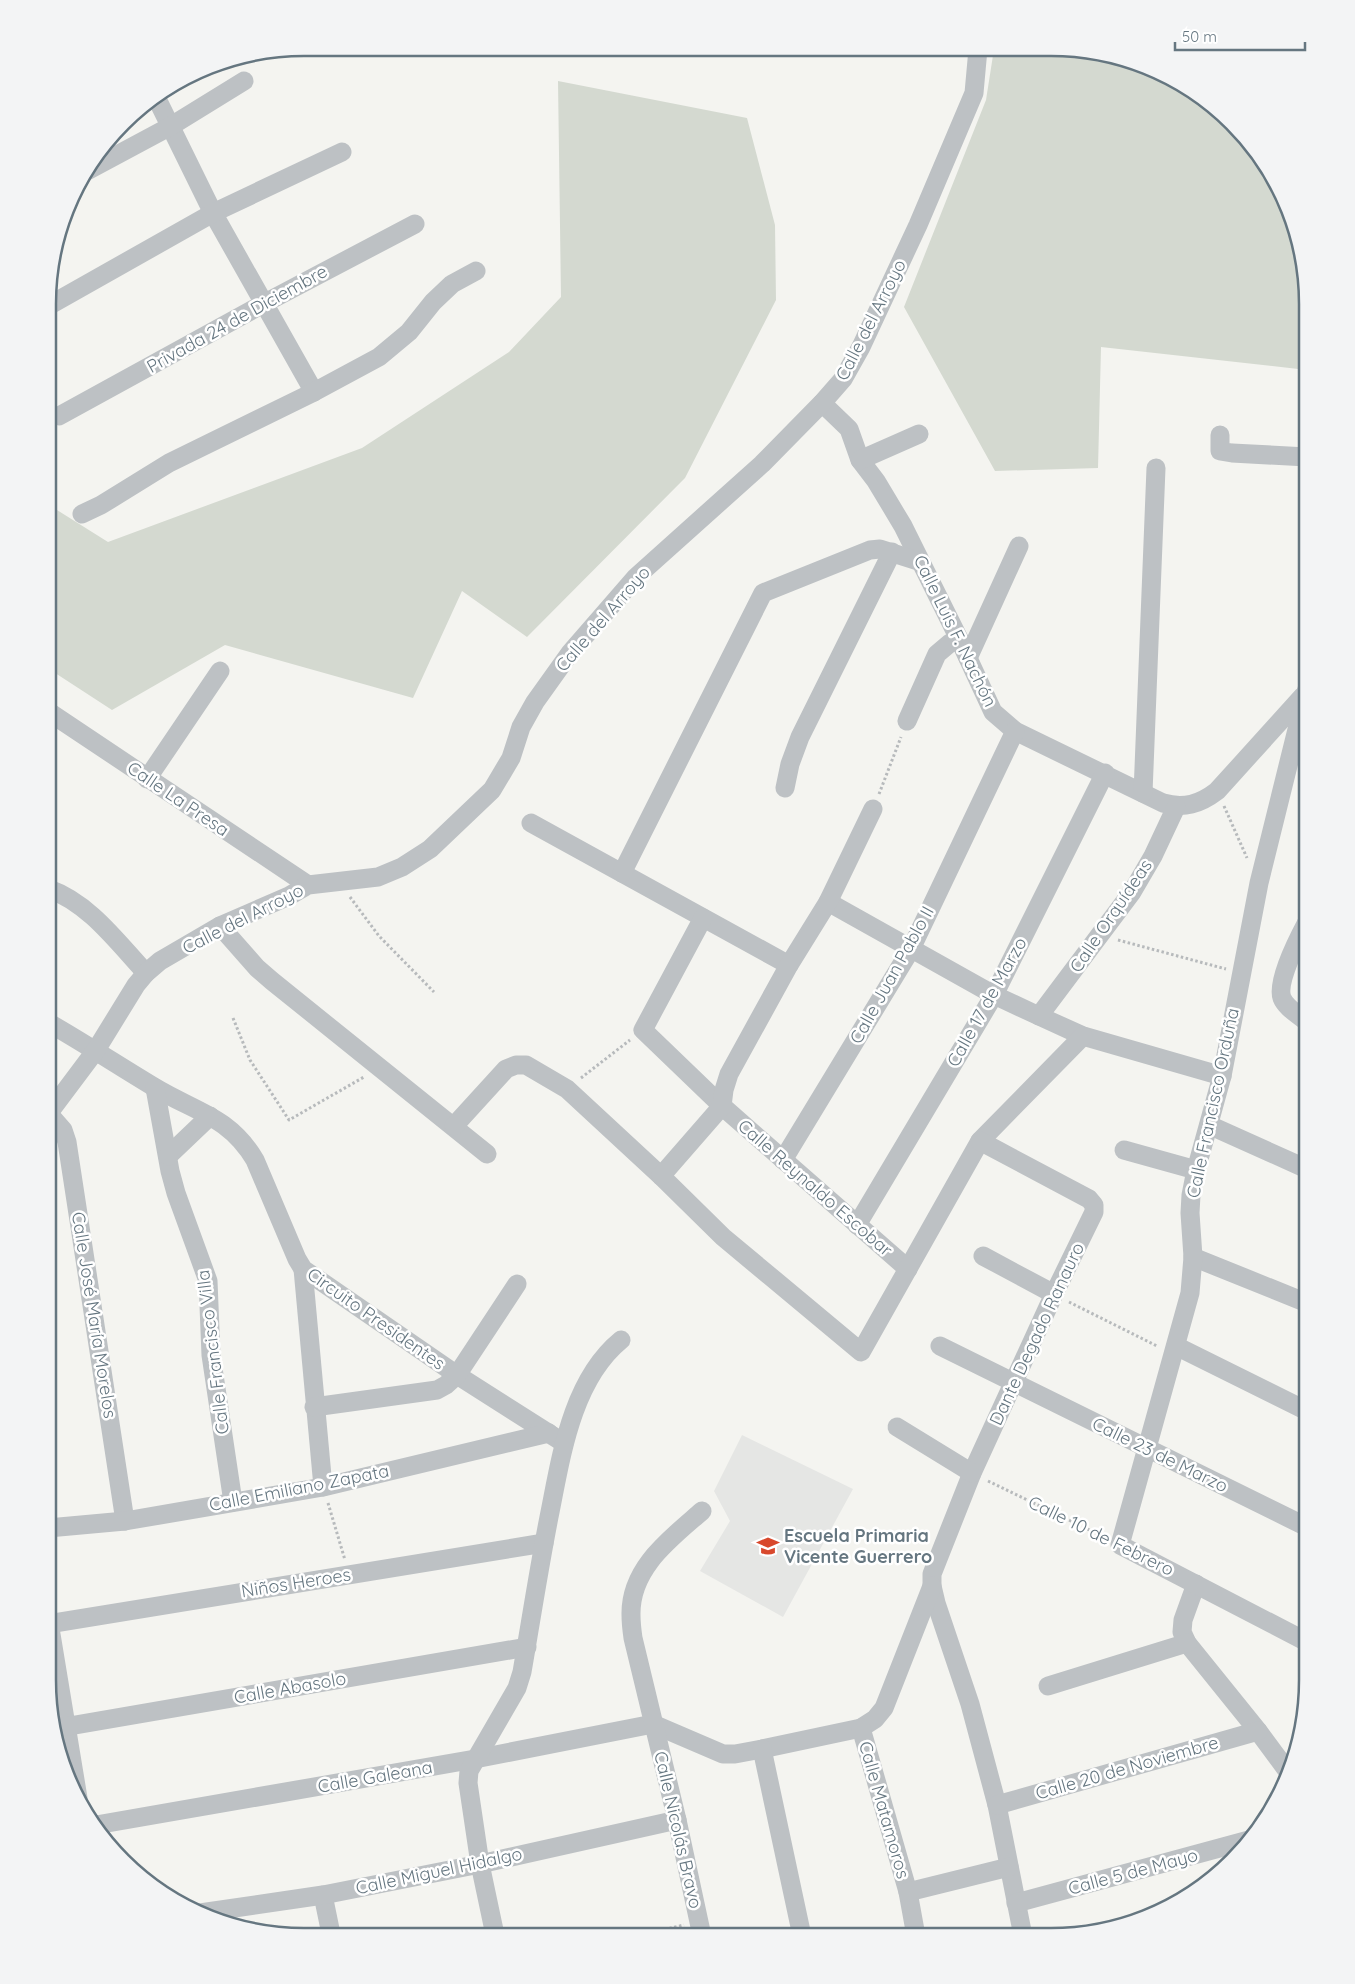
<svg xmlns="http://www.w3.org/2000/svg" width="1355" height="1984" font-family="Quicksand,sans-serif">
<rect width="100%" height="100%" fill="#f4f4f0"/>
<path fill="#e5e6e4" d="M742 1435 853 1489 783 1617 700 1571 730 1521 714 1491Z"/>
<g fill="#d4d9d0">
<path d="M994 49 1084 50 1148 67 1207 100 1254 148 1281 191 1302 254 1307 304V370L1101 347 1098 468 995 471 904 307 986 100Z"/>
<path d="M558 81 747 118 775 225 776 300 685 478 527 637 462 591 413 698 225 645 112 710 49 669V505L108 542 362 448 509 352 561 297Z"/>
</g>
<g fill="none" stroke-linecap="round" stroke-linejoin="round">
<g stroke="#b7babc" stroke-width="3" stroke-dasharray="2.5 2.5" stroke-linecap="butt">
<path d="M879 794 901 737"/>
<path d="M1224 806 1247 858"/>
<path d="M350 897 379 936 434 992"/>
<path d="M1118 940 1226 969"/>
<path d="M233 1018 250 1060 289 1120 364 1077"/>
<path d="M581 1078 630 1040"/>
<path d="M1069 1302 1157 1346"/>
<path d="M988 1481 1104 1537"/>
<path d="M328 1503 345 1560"/>
<path d="M640 1935 684 1925"/>
</g>
<g stroke="#bdc1c4" stroke-width="19">
<path d="M157 99 213 213 314 392"/>
<path d="M87 171 171 126 244 81"/>
<path d="M50 305 213 213 342 152"/>
<path d="M822 403 849 429 860 460 876 481 903 526 960 641 993 712 1015 731 1163 803C1184 809 1200 804 1217 791L1303 696"/>
<path d="M59 416 263 304 415 224"/>
<path d="M1220 435V451L1232 453 1307 457"/>
<path d="M860 460 919 434"/>
<path d="M82 514 101 505 169 463 314 392 379 357 409 332 433 302 452 284 476 271"/>
<path d="M968 658 1019 546"/>
<path d="M49 712 308 885"/>
<path d="M907 721 937 654 950 643 960 641"/>
<path d="M147 779 220 671"/>
<path d="M785 788 790 764 800 737 892 552"/>
<path d="M1143 793 1156 468"/>
<path d="M531 823 789 965"/>
<path d="M622 873 763 593 870 550 880 549 921 562"/>
<path d="M49 889C89 903 118 943 146 973"/>
<path d="M828 902 994 995 1039 1016 1083 1036 1222 1076"/>
<path d="M703 918 643 1030 722 1106 908 1269"/>
<path d="M220 926 257 968 272 981 487 1154"/>
<path d="M1039 1016 1132 892 1153 856 1176 807"/>
<path d="M1307 1022C1299 1015 1286 1008 1282 998 1276 982 1299 937 1307 922"/>
<path d="M49 1023C84 1043 119 1066 154 1087 195 1112 229 1116 255 1160L297 1259 303 1269 457 1375 564 1443"/>
<path d="M155 1088 170 1171 176 1193 208 1281 211 1355 233 1502"/>
<path d="M48 1114 96 1050 136 985 146 973 160 961 220 926 289 896 308 885 378 877 402 867 430 849 492 790 511 758 521 727 535 702 570 653 636 577 762 464 822 403 843 379 861 347 918 225 974 93 978 49"/>
<path d="M49 1114 63 1130 67 1142 125 1521"/>
<path d="M1209 1125 1307 1169"/>
<path d="M454 1126 506 1069 516 1065H526L567 1089 661 1176 723 1237 861 1352 980 1141 1083 1036"/>
<path d="M980 1141 1089 1199 1094 1205V1212L1054 1294 972 1473 932 1574V1586L936 1603 970 1704 997 1805 1023 1936"/>
<path d="M1124 1150 1196 1170"/>
<path d="M168 1156 210 1116"/>
<path d="M783 1160 911 949 1015 731"/>
<path d="M661 1176 722 1106 724 1090 729 1074 789 965 828 902 873 809"/>
<path d="M857 1225 994 995 1105 773"/>
<path d="M983 1256 1054 1294"/>
<path d="M1193 1257 1307 1303"/>
<path d="M303 1269 323 1487"/>
<path d="M940 1346 1307 1527"/>
<path d="M1176 1346 1307 1411"/>
<path d="M314 1407 437 1390 446 1385 457 1375 517 1284"/>
<path d="M897 1427 972 1473"/>
<path d="M48 1528 125 1521 323 1487 549 1433"/>
<path d="M1196 1584 1183 1620 1182 1632 1187 1643 1258 1731 1289 1773"/>
<path d="M48 1616 78 1798"/>
<path d="M48 1624 544 1543"/>
<path d="M1307 1642 1120 1545 1190 1293 1193 1257 1190 1213 1191 1195 1196 1170 1222 1076 1259 883 1307 689"/>
<path d="M1048 1686 1187 1643"/>
<path d="M653 1724 723 1754H735L762 1749 861 1728 875 1719 884 1708 932 1586"/>
<path d="M861 1728 908 1892 916 1936"/>
<path d="M52 1729 527 1647"/>
<path d="M762 1749 802 1936"/>
<path d="M997 1805 1258 1731"/>
<path d="M96 1825 475 1759 653 1724"/>
<path d="M908 1892 1009 1867"/>
<path d="M323 1895 331 1934"/>
<path d="M1016 1903 1249 1840"/>
<path d="M200 1913 323 1895 480 1864 677 1820"/>
<path d="M495 1935 480 1864 468 1783 469 1771 517 1688 522 1672C531 1620 539 1568 549 1517 561 1458 571 1381 621 1340"/>
<path d="M702 1936 677 1820 633 1638C632 1631 631 1623 631 1615 630 1568 670 1539 702 1511"/>
</g>
</g>
<defs>
<g id="school-bare" transform="scale(1.725)"><path d="M0-5L7-2L0 1L-7-2ZM-4 1L0 2.5L4 1V4Q0 6-4 4Z" fill="#d8482c" stroke="#fff" stroke-width="2.5" paint-order="stroke"/></g>
</defs>
<g fill-rule="evenodd">
<use href="#school-bare" x="768" y="1546"/>
</g>
<g text-anchor="middle" stroke-width="5" stroke-linejoin="round" paint-order="stroke">
<g font-size="18" fill="#657680" stroke="#fff">
<text transform="translate(237 319) rotate(-29)" y="6">Privada 24 de Diciembre</text>
<text transform="translate(871 320) rotate(-63)" y="6">Calle del Arroyo</text>
<text transform="translate(603 619) rotate(-49)" y="6">Calle del Arroyo</text>
<text transform="translate(955 631) rotate(64)" y="6">Calle Luis F. Nachón</text>
<text transform="translate(178 799) rotate(34)" y="6">Calle La Presa</text>
<text transform="translate(1111 916) rotate(-56)" y="6">Calle Orquídeas</text>
<text transform="translate(243 919) rotate(-27)" y="6">Calle del Arroyo</text>
<text transform="translate(892 975) rotate(-61)" y="6">Calle Juan Pablo II</text>
<text transform="translate(987 1002) rotate(-61)" y="6">Calle 17 de Marzo</text>
<text transform="translate(1213 1103) rotate(-78)" y="6">Calle Francisco Orduña</text>
<text transform="translate(815 1188) rotate(41)" y="6">Calle Reynaldo Escobar</text>
<text transform="translate(94 1315) rotate(81)" y="6">Calle José María Morelos</text>
<text transform="translate(376 1319) rotate(35)" y="6">Circuito Presidentes</text>
<text transform="translate(1037 1334) rotate(-65)" y="6">Dante Degado Ranauro</text>
<text transform="translate(213 1352) rotate(-97)" y="6">Calle Francisco Villa</text>
<text transform="translate(1160 1455) rotate(26)" y="6">Calle 23 de Marzo</text>
<text transform="translate(299 1488) rotate(-11)" y="6">Calle Emiliano Zapata</text>
<text transform="translate(1101 1536) rotate(26)" y="6">Calle 10 de Febrero</text>
<text transform="translate(296 1583) rotate(-9)" y="6">Niños Heroes</text>
<text transform="translate(290 1688) rotate(-10)" y="6">Calle Abasolo</text>
<text transform="translate(1127 1768) rotate(-16)" y="6">Calle 20 de Noviembre</text>
<text transform="translate(375 1777) rotate(-10)" y="6">Calle Galeana</text>
<text transform="translate(884 1810) rotate(74)" y="6">Calle Matamoros</text>
<text transform="translate(678 1830) rotate(77)" y="6">Calle Nicolás Bravo</text>
<text transform="translate(439 1871) rotate(-12)" y="6">Calle Miguel Hidalgo</text>
<text transform="translate(1133 1872) rotate(-15)" y="6">Calle 5 de Mayo</text>
</g>
<g font-size="18" font-weight="bold" fill="#657680" stroke="#fff" text-anchor="start">
<text x="784" y="1542">Escuela Primaria<tspan x="784" dy="21">Vicente Guerrero</tspan></text>
</g>
</g>
<path d="M0 0H1355V1984H0ZM304 56H1051A248 248 0 0 1 1299 304V1680A248 248 0 0 1 1051 1928H304A248 248 0 0 1 56 1680V304A248 248 0 0 1 304 56Z" fill="#f3f4f5" fill-rule="evenodd"/>
<path fill="none" stroke="#657680" stroke-width="2.5" d="M304 56H1051A248 248 0 0 1 1299 304V1680A248 248 0 0 1 1051 1928H304A248 248 0 0 1 56 1680V304A248 248 0 0 1 304 56Z"/>
<path d="M1175 42v8h130v-8" fill="none" stroke="#657680" stroke-width="2.5"/>
<text x="1182" y="42" font-size="15" fill="#657680" stroke="#ffffff" stroke-width="4" paint-order="stroke">50 m</text>
</svg>
